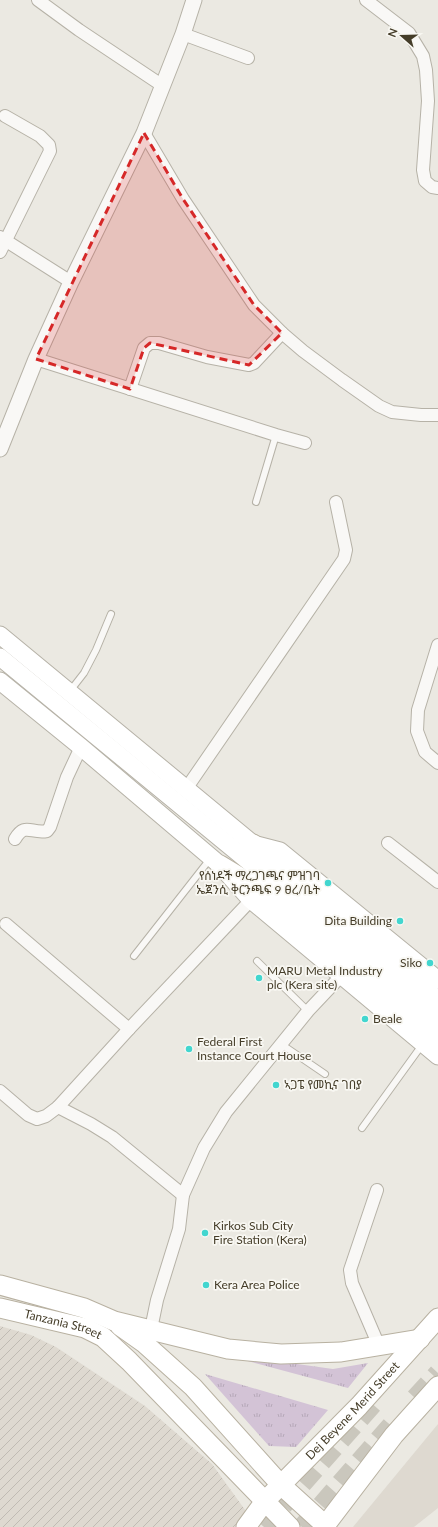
<svg xmlns="http://www.w3.org/2000/svg" width="438" height="1527" font-family="Lato,'Noto Sans Ethiopic',sans-serif">
<defs>
<pattern id="industrial-furrows" width="10" height="10" patternUnits="userSpaceOnUse"><rect width="10" height="10" fill="#ded9d0"/><path d="M-1 1l2-2M0 10L10 0M9 11l2-2" fill="none" stroke="#c0bbb3"/></pattern>
<pattern id="grass-tufts" width="24" height="20" patternUnits="userSpaceOnUse"><rect width="24" height="20" fill="#d3c3d6"/><path d="M3 7l-1-3M5 7V3M7 7l1-3M15 17l-1-3M17 17v-4M19 17l1-3" fill="none" stroke="#b6a8b8"/></pattern>
</defs>
<rect width="100%" height="100%" fill="#ebe9e2"/>
<path fill="#ded9d0" d="M438 1424V1508L414 1527H353Z"/>
<path fill="url(#industrial-furrows)" d="M0 1326 31 1335 56 1347 145 1406 212 1464 248 1514 235 1527H0Z"/>
<g fill="url(#grass-tufts)">
<path d="M218 1353 333 1369 368 1363 348 1388Z"/>
<path d="M205 1374 328 1410 296 1447 269 1446Z"/>
</g>
<g fill="none" stroke-linecap="round" stroke-linejoin="round">
<g stroke="#cac7bd" stroke-width="19" stroke-dasharray="19 10" stroke-linecap="butt">
<path d="M415 1398 438 1373"/>
<path d="M264 1527 375 1402"/>
<path d="M302 1527 393 1423"/>
</g>
<g stroke="#b6b2a7" stroke-width="8">
<g id="service">
<path d="M256 502 276 435"/>
<path d="M70 691 84 673 96 650 111 614"/>
<path d="M134 956 210 859"/>
<path d="M257 961 308 1011"/>
<path d="M281 1044 325 1074"/>
<path d="M362 1128 422 1045"/>
</g>
</g>
<g stroke="#b6b2a7" stroke-width="14">
<g id="minor">
<path d="M38 0 79 30 163 86"/>
<path d="M366 0 409 33 423 56 426 70 428 101 423 170 425 181 432 187 438 188"/>
<path d="M183 34 248 58"/>
<path d="M144 133 183 199 254 305 282 333 303 351 342 380 379 406 392 412 421 415H438"/>
<path d="M0 237 71 282"/>
<path d="M0 252 50 151 49 145 40 136 5 116"/>
<path d="M36 359 276 435 305 443"/>
<path d="M130 389 144 348 150 343H159L207 357 249 365 254 363 282 333"/>
<path d="M438 645 418 710 417 731 425 752 438 763"/>
<path d="M186 789 344 559 346 550 336 502"/>
<path d="M15 839C25 822 31 834 47 831L50 827 67 777 81 747"/>
<path d="M388 843 438 882"/>
<path d="M6 924 129 1029"/>
<path d="M0 1091 28 1115 37 1119 46 1116 58 1107 129 1029 251 900"/>
<path d="M58 1107 91 1124 112 1137 183 1195"/>
<path d="M377 1190 350 1270 352 1283 379 1346"/>
<path d="M148 1336 151 1329 157 1300 179 1229 183 1195 204 1148 226 1112 308 1011 342 975"/>
</g>
</g>
<g stroke="#b6b2a7" stroke-width="17">
<path id="tertiary" d="M0 449 36 359 71 282 144 133 183 34 194 0"/>
</g>
<g stroke="#b6b2a7" stroke-width="19">
<g id="secondary">
<path d="M0 635 253 844 280 851 438 980"/>
<path d="M0 657 270 879 438 1020"/>
<path d="M0 681 81 747 220 865 251 900 438 1056"/>
</g>
</g>
<g stroke="#b8b1a1" stroke-width="21">
<g id="primary">
<path d="M253 844 438 1001"/>
<path d="M220 865 261 890 438 1038"/>
<path d="M0 1285 84 1308 114 1321 228 1349 281 1354 341 1352 420 1339"/>
<path id="s1" d="M0 1308 85 1328 103 1337 129 1361 290 1527"/>
<path d="M120 1326 144 1343 193 1387 281 1485 325 1525"/>
<path id="s2" d="M246 1527 265 1501 359 1406 438 1318"/>
<path d="M324 1527 394 1435 438 1386"/>
</g>
</g>
<use href="#service" stroke="#f9f8f6" stroke-width="6"/>
<use href="#minor" stroke="#f9f8f6" stroke-width="12"/>
<use href="#tertiary" stroke="#f9f8f6" stroke-width="15"/>
<use href="#secondary" stroke="#fff" stroke-width="17"/>
<use href="#primary" stroke="#fff" stroke-width="19"/>
</g>
<path fill="#d62828" fill-opacity="0.2" stroke="#d62828" stroke-width="3" stroke-dasharray="8 5" stroke-linejoin="round" d="M144 133 183 199 254 305 282 333 249 365 150 343 144 348 130 389 36 359Z"/>
<g fill="#42d6cf" stroke="#f8f7f2" stroke-width="1.5">
<circle cx="328" cy="883" r="4"/>
<circle cx="400" cy="921" r="4"/>
<circle cx="430" cy="963" r="4"/>
<circle cx="259" cy="978" r="4"/>
<circle cx="365" cy="1019" r="4"/>
<circle cx="189" cy="1049" r="4"/>
<circle cx="276" cy="1085" r="4"/>
<circle cx="205" cy="1233" r="4"/>
<circle cx="206" cy="1285" r="4"/>
</g>
<g text-anchor="middle" stroke-width="3.5" stroke-linejoin="round" paint-order="stroke">
<g font-size="12" fill="#453d29" stroke="#f8f7f2" text-anchor="start">
<text x="320" y="880" text-anchor="end">የሰነዶች ማረጋገጫና ምዝገባ<tspan x="320" dy="14">ኤጀንሲ ቅርንጫፍ 9 ፀረ/ቤት</tspan></text>
<text x="392" y="925" text-anchor="end">Dita Building</text>
<text x="422" y="967" text-anchor="end">Siko</text>
<text x="267" y="975">MARU Metal Industry<tspan x="267" dy="14">plc (Kera site)</tspan></text>
<text x="373" y="1023">Beale</text>
<text x="197" y="1046">Federal First<tspan x="197" dy="14">Instance Court House</tspan></text>
<text x="284" y="1089">ኣጋፔ የመኪና ገበያ</text>
<text x="213" y="1230">Kirkos Sub City<tspan x="213" dy="14">Fire Station (Kera)</tspan></text>
<text x="214" y="1289">Kera Area Police</text>
</g>
<g font-size="12" fill="#453d29" stroke="#f8f7f2">
<text dy="4" stroke="none"><textPath href="#s1" startOffset="65">Tanzania Street</textPath></text>
<text dy="4" stroke="none"><textPath href="#s2" startOffset="158">Dej Beyene Merid Street</textPath></text>
</g>
</g>
<g transform="translate(402 36) rotate(290)" stroke="#f8f7f2" stroke-width="3" paint-order="stroke">
<path d="M0-3L7 15L0 10L-7 15Z" fill="#453d29"/>
<text y="-6" font-size="11" font-weight="bold" text-anchor="middle" fill="#453d29">N</text>
</g>
</svg>
